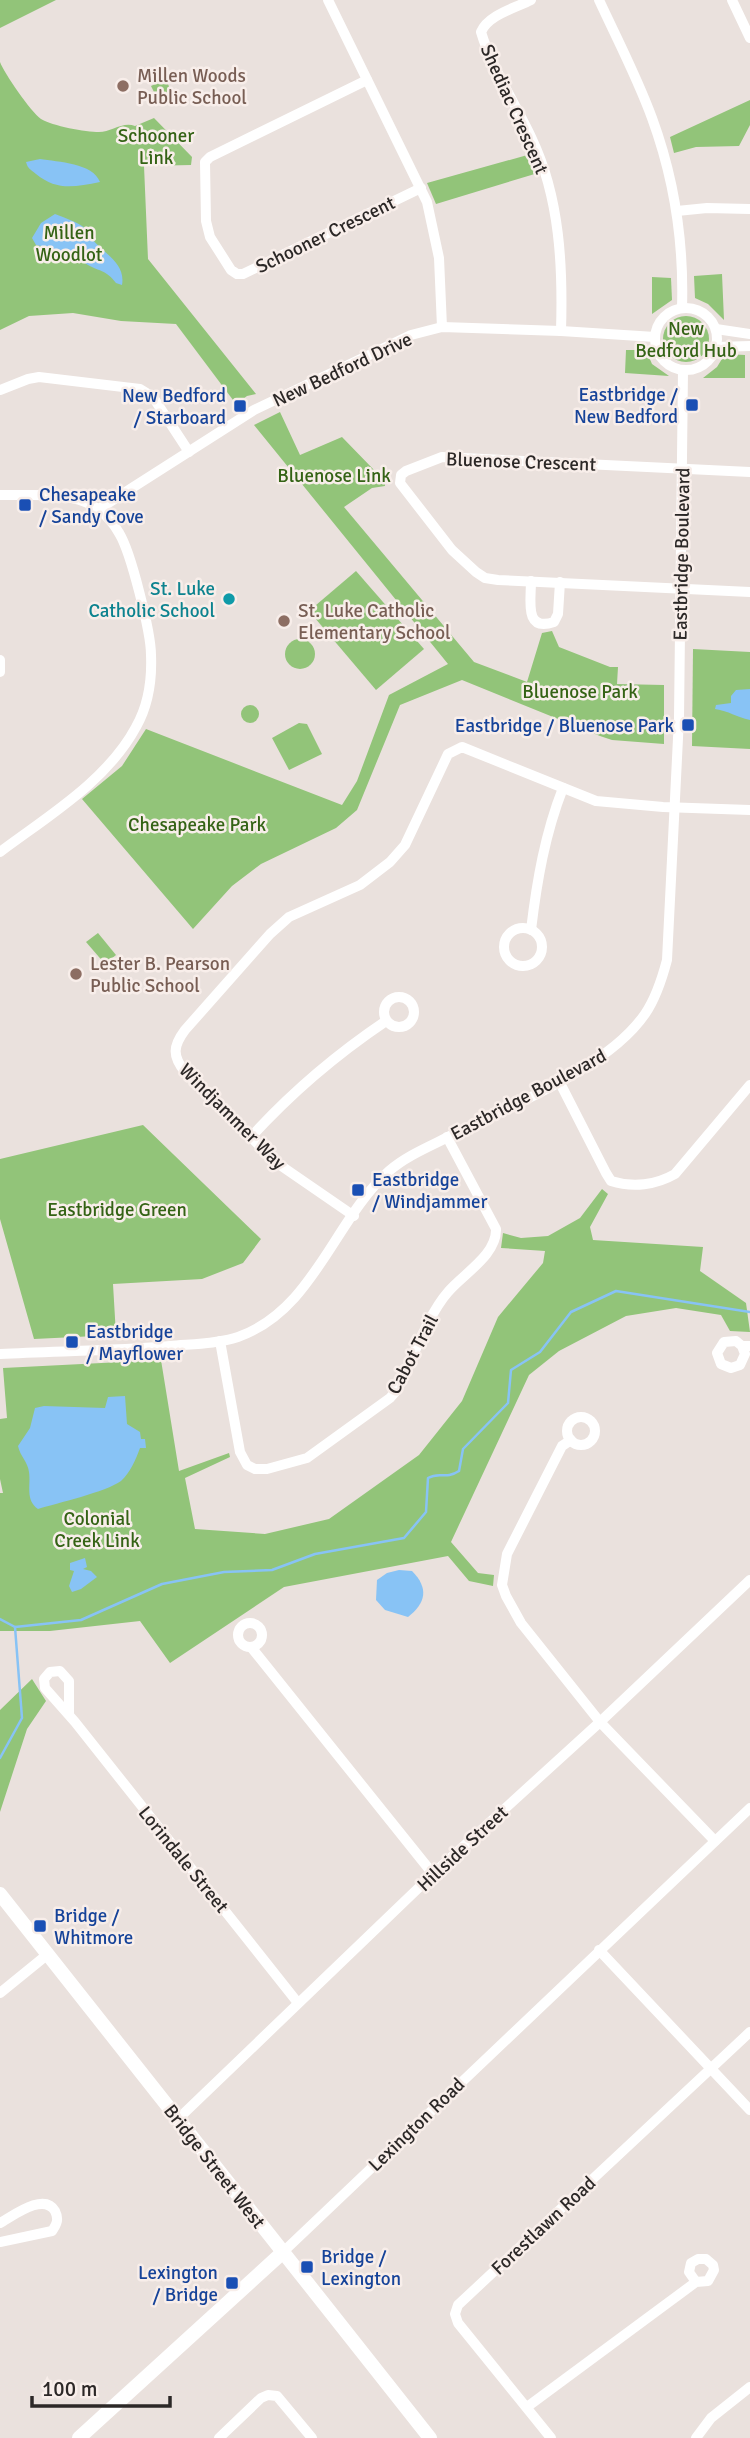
<svg xmlns="http://www.w3.org/2000/svg" width="750" height="2438" font-family="Signika,sans-serif">
<rect width="100%" height="100%" fill="#eae1dd"/>
<g fill="#92c479">
<path d="M0 0H56L0 28Z"/>
<path d="M0 62C4 73 31 112 41 119 52 126 86 132 99 132 111 132 123 121 135 126L154 118 192 157 191 165 144 166 148 259 256 394 247 396 236 404 176 324 121 321 73 313 29 316 0 330Z"/>
<path d="M166 79 172 94 165 97 155 94 151 86Z"/>
<path d="M750 100V125L739 146 696 147 674 153 670 137Z"/>
<path d="M531 154 538 173 436 204 427 183Z"/>
<path d="M722 274 724 320 708 304 695 298 694 276Z"/>
<path d="M652 277 671 278 672 300 652 314Z"/>
<circle cx="686" cy="339" r="23"/>
<path d="M626 350H646L652 364 669 376 625 373Z"/>
<path d="M725 354 745 355V378H703L717 367Z"/>
<path d="M280 412 300 455 342 437 375 471 385 474V486L372 488 344 507 474 662 527 682 542 633 552 631 559 647 610 667H618L617 684 664 685V744L612 740 600 736 462 680 400 705 357 810 336 828 261 864 232 886 193 929 82 799 122 766 146 729 342 805 357 781 389 695 448 664 254 425Z"/>
<path d="M356 571 424 649 376 690 309 611Z"/>
<circle cx="300" cy="654" r="15"/>
<path d="M693 649 750 652V749L692 746Z"/>
<circle cx="250" cy="714" r="9"/>
<path d="M299 723 307 724 322 754 289 770 272 738Z"/>
<path d="M98 933 116 955 105 964 86 942Z"/>
<path d="M143 1125 261 1239 243 1263 202 1279 113 1284 116 1335 34 1339 0 1219V1159Z"/>
<path d="M602 1189 608 1194 590 1227 593 1240 703 1247 700 1271 746 1303 750 1332 730 1331 721 1315 676 1308 626 1316 559 1351 529 1375 451 1542 478 1573 494 1575 493 1586 469 1581 448 1556 284 1587 170 1663 140 1621 50 1631H0V1493H3L0 1479V1419L7 1418 3 1368 161 1360 179 1471 229 1453 230 1457 185 1478 195 1529 265 1534 329 1519 419 1455 462 1401 498 1317 543 1263 545 1251 501 1248 503 1233 521 1238 548 1236 580 1218Z"/>
<path d="M32 1679 46 1701 27 1729 0 1812V1710Z"/>
</g>
<g fill="#88c3f5">
<path d="M40 159C58 162 93 163 100 182 74 187 57 191 36 174 30 169 28 169 26 162Z"/>
<path d="M55 214C65 218 78 222 86 229 88 232 89 236 92 239 103 253 126 263 122 285L116 283C106 270 101 272 88 265 71 254 57 249 36 245L32 238 41 223Z"/>
<path d="M750 689V720C736 717 729 711 715 709L716 705 731 703V696L736 690Z"/>
<path d="M125 1396 127 1424 140 1432 141 1439H145L146 1448H140C136 1459 130 1473 121 1481 106 1492 57 1503 38 1509 25 1500 31 1485 29 1472 28 1462 20 1456 18 1446L30 1428 35 1408 44 1406 105 1408 108 1397Z"/>
<path d="M85 1558 87 1567 83 1569 91 1571 97 1577 81 1589 72 1592 69 1586 74 1571 70 1570V1563Z"/>
<path d="M399 1570 412 1571C429 1588 426 1603 408 1617L385 1610 376 1600 377 1580 387 1573Z"/>
</g>
<g fill="none" stroke-linecap="round" stroke-linejoin="round">
<g stroke="#88c3f5" stroke-width="2.5">
<path d="M0 1619 15 1627 81 1620 162 1584 224 1572 272 1570 315 1554 404 1538 426 1512 428 1478C440 1471 445 1480 459 1471L463 1449 508 1403 511 1370 540 1352 571 1312 616 1291 750 1312"/>
<path d="M0 1758 22 1718 15 1627"/>
</g>
<g stroke="#fff" stroke-width="10">
<path d="M328 0 427 202 439 258 442 327"/>
<path d="M531 0C515 8 488 15 481 32 492 69 516 104 532 139 560 198 563 267 561 331"/>
<path d="M599 0C617 39 637 77 652 118 674 178 684 244 682 308"/>
<path d="M732 0 750 38"/>
<path d="M367 80 210 157 205 162 206 221 210 237 231 270 237 274H243L421 188"/>
<path d="M677 211 707 208 750 209"/>
<circle cx="686" cy="339" r="31"/>
<path d="M716 329 750 334"/>
<path d="M717 347 750 346"/>
<path d="M0 390 28 379 39 377 140 389 153 397 189 452"/>
<path d="M750 472 442 457 406 471 401 475 400 483 452 550 476 572 485 578 498 580 750 592"/>
<path d="M0 495C31 496 72 490 98 509 106 515 114 524 119 533 131 552 151 633 151 655 152 679 148 706 136 727 107 781 48 816 0 852"/>
<path d="M99 509 254 410 411 335 442 327 561 331 655 337"/>
<path d="M531 581C531 601 524 632 554 622L558 614 560 582"/>
<path d="M0 660V672"/>
<circle cx="523" cy="947" r="19"/>
<path d="M531 930C537 880 545 834 563 788"/>
<circle cx="399" cy="1012" r="15"/>
<path d="M559 1081 606 1173 611 1181C633 1188 656 1185 675 1174L750 1085"/>
<path d="M251 1137C291 1093 337 1054 386 1021"/>
<path d="M354 1216 277 1163 185 1072C172 1056 173 1046 185 1030L270 934 289 917 360 885 390 862 405 845 448 754 462 747 596 801 663 807 750 810"/>
<path d="M220 1341 240 1452 247 1465 255 1469H267L307 1458 390 1398 397 1390C412 1361 427 1316 448 1292 463 1274 497 1255 496 1229L447 1137"/>
<path d="M742 1346 745 1354 740 1365 731 1368 721 1364 717 1353 724 1342 736 1341 742 1346H750"/>
<path d="M0 1354C56 1351 113 1351 170 1346 192 1344 217 1344 238 1337 314 1310 334 1220 389 1171 407 1155 433 1145 454 1134 512 1105 608 1068 645 1014 656 998 662 979 667 960L679 718 683 370"/>
<circle cx="581" cy="1431" r="14"/>
<path d="M571 1440 562 1446 507 1554 502 1585 506 1596 521 1623 600 1722 715 1841"/>
<circle cx="250" cy="1635" r="12"/>
<path d="M251 1647 433 1874"/>
<path d="M69 1715V1681L60 1671 50 1672 44 1679 45 1688 75 1722 298 2003"/>
<path d="M599 1950 750 2110"/>
<path d="M0 1993 48 1954"/>
<path d="M178 2119 433 1874 600 1722 750 1580"/>
<path d="M0 2223C13 2216 44 2192 55 2211 59 2219 57 2224 52 2231L0 2242"/>
<path d="M282 2253 750 1808"/>
<path d="M527 2407 696 2282 708 2281 714 2270 713 2265 706 2259H698L691 2263 689 2272 696 2282"/>
<path d="M219 2438 261 2398 268 2395 277 2396 312 2438"/>
<path d="M551 2438 458 2323 455 2314 458 2305 750 2032"/>
<path d="M696 2438 711 2418 750 2387"/>
</g>
<g stroke="#fff" stroke-width="14">
<path d="M0 1894 430 2438"/>
<path d="M79 2438 282 2253"/>
</g>
</g>
<g fill="#8d6e63" stroke="#f8eeea" stroke-width="2.5">
<circle cx="123" cy="86" r="7"/>
<circle cx="284" cy="621" r="7"/>
<circle cx="76" cy="974" r="7"/>
</g>
<g fill="#1a4fb4" stroke="#f8eeea" stroke-width="2.5">
<rect x="685" y="398" width="14" height="14" rx="3.5"/>
<rect x="233" y="399" width="14" height="14" rx="3.5"/>
<rect x="18" y="498" width="14" height="14" rx="3.5"/>
<rect x="681" y="718" width="14" height="14" rx="3.5"/>
<rect x="351" y="1183" width="14" height="14" rx="3.5"/>
<rect x="65" y="1335" width="14" height="14" rx="3.5"/>
<rect x="33" y="1919" width="14" height="14" rx="3.5"/>
<rect x="300" y="2260" width="14" height="14" rx="3.5"/>
<rect x="225" y="2276" width="14" height="14" rx="3.5"/>
</g>
<circle fill="#0f9aa8" stroke="#f8eeea" stroke-width="2.5" cx="229" cy="599" r="7"/>
<g text-anchor="middle" stroke-width="5" stroke-linejoin="round" paint-order="stroke">
<g font-size="19" fill="#785e54" stroke="#f8eeea" text-anchor="start">
<text x="137" y="82">Millen Woods<tspan x="137" dy="22">Public School</tspan></text>
<text x="298" y="617">St. Luke Catholic<tspan x="298" dy="22">Elementary School</tspan></text>
<text x="90" y="970">Lester B. Pearson<tspan x="90" dy="22">Public School</tspan></text>
</g>
<g font-size="19" fill="#2c2827" stroke="#f8eeea">
<text transform="translate(515 109) rotate(66)" y="7">Shediac Crescent</text>
<text transform="translate(325 234) rotate(-26)" y="7">Schooner Crescent</text>
<text transform="translate(342 369) rotate(-25)" y="7">New Bedford Drive</text>
<text transform="translate(521 461) rotate(2)" y="7">Bluenose Crescent</text>
<text transform="translate(681 554) rotate(-89)" y="7">Eastbridge Boulevard</text>
<text transform="translate(528 1094) rotate(-28)" y="7">Eastbridge Boulevard</text>
<text transform="translate(233 1116) rotate(45)" y="7">Windjammer Way</text>
<text transform="translate(412 1354) rotate(-62)" y="7">Cabot Trail</text>
<text transform="translate(462 1848) rotate(-43)" y="7">Hillside Street</text>
<text transform="translate(184 1859) rotate(51)" y="7">Lorindale Street</text>
<text transform="translate(416 2124) rotate(-44)" y="7">Lexington Road</text>
<text transform="translate(215 2166) rotate(52)" y="7">Bridge Street West</text>
<text transform="translate(543 2225) rotate(-43)" y="7">Forestlawn Road</text>
</g>
<g font-size="19" fill="#346315" stroke="#f8eeea">
<text x="156" y="142">Schooner<tspan x="156" dy="22">Link</tspan></text>
<text x="69" y="239">Millen<tspan x="69" dy="22">Woodlot</tspan></text>
<text x="686" y="335">New<tspan x="686" dy="22">Bedford Hub</tspan></text>
<text x="334" y="482">Bluenose Link</text>
<text x="580" y="698">Bluenose Park</text>
<text x="197" y="831">Chesapeake Park</text>
<text x="117" y="1216">Eastbridge Green</text>
<text x="97" y="1525">Colonial<tspan x="97" dy="22">Creek Link</tspan></text>
</g>
<g font-size="19" fill="#164399" stroke="#f8eeea" text-anchor="start">
<text x="678" y="401" text-anchor="end">Eastbridge /<tspan x="678" dy="22">New Bedford</tspan></text>
<text x="226" y="402" text-anchor="end">New Bedford<tspan x="226" dy="22">/ Starboard</tspan></text>
<text x="39" y="501">Chesapeake<tspan x="39" dy="22">/ Sandy Cove</tspan></text>
<text x="674" y="732" text-anchor="end">Eastbridge / Bluenose Park</text>
<text x="372" y="1186">Eastbridge<tspan x="372" dy="22">/ Windjammer</tspan></text>
<text x="86" y="1338">Eastbridge<tspan x="86" dy="22">/ Mayflower</tspan></text>
<text x="54" y="1922">Bridge /<tspan x="54" dy="22">Whitmore</tspan></text>
<text x="321" y="2263">Bridge /<tspan x="321" dy="22">Lexington</tspan></text>
<text x="218" y="2279" text-anchor="end">Lexington<tspan x="218" dy="22">/ Bridge</tspan></text>
</g>
<g font-size="19" fill="#0d838f" stroke="#f8eeea" text-anchor="end">
<text x="215" y="595">St. Luke<tspan x="215" dy="22">Catholic School</tspan></text>
</g>
</g>
<path d="M32 2396v10h138v-10" fill="none" stroke="#2c2827" stroke-width="3.5"/>
<text x="42" y="2396" font-size="21" fill="#2c2827" stroke="#f8eeea" stroke-width="5" paint-order="stroke">100 m</text>
</svg>
